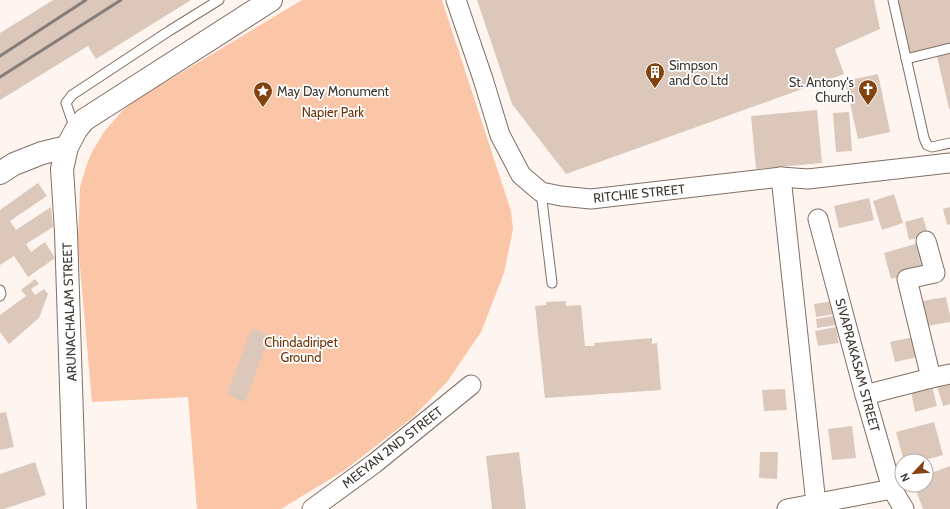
<svg xmlns="http://www.w3.org/2000/svg" width="950" height="509" font-family="Cabin,sans-serif">
<rect width="100%" height="100%" fill="#fef5f0"/>
<path fill="#fac6a7" d="M302 0H442L511 211 513 229 504 273 481 332 447 382 413 417 345 470 281 509H197L188 397 92 402 78 244 80 187 87 164 92 152 104 132 122 111 139 98Z"/>
<g fill="#dcc7bb">
<path d="M53 0H191L96 59 88 46 0 100V33Z"/>
<path d="M477 0H874L880 29 835 49 844 74 566 174 512 104Z"/>
<path d="M898 0H950V44L942 45 943 47 907 53Z"/>
<path d="M950 53V109H949L937 56Z"/>
<path d="M878 74 890 132 858 139 845 81Z"/>
<path d="M817 110 822 163 756 169 751 116Z"/>
<path d="M849 112 852 151 836 152 833 113Z"/>
<path d="M38 183 47 196 10 221 16 230 51 207 53 227 26 244 31 252 45 242 55 258 28 277 14 256 0 265V210Z"/>
<path d="M894 194 903 223 882 230 873 201Z"/>
<path d="M869 198 874 220 839 228 834 206Z"/>
<path d="M950 207V224L947 225 943 209Z"/>
<path d="M923 217 928 235 909 240 905 222Z"/>
<path d="M922 242 930 268 891 279 884 253Z"/>
<path d="M35 279 39 284 31 289 35 295 44 289 48 294 39 318 9 344 0 332V315L26 296 21 290Z"/>
<path d="M946 297 950 316V322L927 326 922 301Z"/>
<path d="M566 301V306L581 305 585 346H595L594 343 652 338V344L657 343 661 390 545 398 535 306 546 305V302Z"/>
<path d="M833 301 835 314 816 317 814 304Z"/>
<path d="M834 316 836 325 817 328 816 319Z"/>
<path d="M836 327 839 343 818 346 815 331Z"/>
<path d="M252 328 270 335 245 402 227 394Z"/>
<path d="M918 336 922 356 895 362 890 342Z"/>
<path d="M950 379V404L943 406 936 383Z"/>
<path d="M932 386 937 406 915 412 911 391Z"/>
<path d="M785 389 787 410 764 411 762 390Z"/>
<path d="M6 412 14 447 0 450V413Z"/>
<path d="M934 422 943 455 922 461H904L896 432Z"/>
<path d="M852 426 856 458 832 460 828 429Z"/>
<path d="M519 452 526 509H492L486 456Z"/>
<path d="M760 452H778L777 479 759 478Z"/>
<path d="M35 462 46 495 4 509H0V474Z"/>
<path d="M950 466V509H923L914 485H926V475Z"/>
</g>
<g fill="none" stroke-linecap="round" stroke-linejoin="round">
<g stroke="#826f64" stroke-width="11">
<g id="lane">
<path d="M893 0 924 138 927 145 932 147 950 143"/>
<path d="M906 59 950 48"/>
<path d="M75 129 66 103 72 95 169 31 219 0"/>
<path d="M541 192 552 283"/>
<path d="M0 290 1 294 0 296"/>
</g>
</g>
<g stroke="#826f64" stroke-width="21">
<g id="street">
<path d="M456 0 483 79 500 135 521 175 541 192 561 196 591 199 781 177 808 179 950 163"/>
<path d="M781 177 816 504"/>
<path d="M818 219 865 395 892 489 904 509"/>
<path d="M926 241 935 273 907 279 931 378"/>
<path d="M865 395 931 378 950 374"/>
<path d="M312 509 375 463 471 385"/>
<path d="M787 509 892 489"/>
</g>
</g>
<g stroke="#826f64" stroke-width="24">
<g id="secondary">
<path d="M0 173 14 164 42 153 67 147"/>
<path d="M75 509 66 232 62 169 67 147 76 130 84 120 271 0"/>
</g>
</g>
<use href="#lane" stroke="#fff" stroke-width="9"/>
<use href="#street" stroke="#fff" stroke-width="19"/>
<use href="#secondary" stroke="#fff" stroke-width="22"/>
<g stroke="#857d78" stroke-width="3">
<path d="M0 56 86 0"/>
<path d="M0 77 121 0"/>
</g>
</g>
<defs>
<g id="building-pin" transform="scale(1)"><path d="M0 17L-7.5 6A9.5 9.5 0 1 1 7.5 6Z" fill="#84420f" stroke="#fff"/><path d="M-4-6H4V6H1V3H-1V6H-4ZM-2.5-4.3h1.7v1.8h-1.7ZM.8-4.3h1.7v1.8H.8ZM-2.5-1h1.7V.8h-1.7ZM.8-1h1.7V.8H.8Z" fill="#fff"/></g>
<g id="church-pin" transform="scale(1)"><path d="M0 17L-7.5 6A9.5 9.5 0 1 1 7.5 6Z" fill="#84420f" stroke="#fff"/><path d="M-1.2-6h2.4v3.5h3.3v2.4h-3.3V6h-2.4V-.1h-3.3v-2.4h3.3Z" fill="#fff"/></g>
<g id="sight-pin" transform="scale(1)"><path d="M0 17L-7.5 6A9.5 9.5 0 1 1 7.5 6Z" fill="#84420f" stroke="#fff"/><path d="M0-6L1.8-2.2L6-1.7L2.9 1.2L3.7 5.4L0 3.3L-3.7 5.4L-2.9 1.2L-6-1.7L-1.8-2.2Z" fill="#fff"/></g>
</defs>
<g fill-rule="evenodd">
<use href="#building-pin" x="655" y="72"/>
<use href="#church-pin" x="868" y="89"/>
<use href="#sight-pin" x="263" y="91"/>
</g>
<g text-anchor="middle" stroke-width="3.5" stroke-linejoin="round" paint-order="stroke">
<g font-size="13" fill="#3f3732" stroke="#fff" text-anchor="start">
<text x="669" y="70">Simpson<tspan x="669" dy="15">and Co Ltd</tspan></text>
<text x="854" y="87" text-anchor="end">St. Antony's<tspan x="854" dy="15">Church</tspan></text>
<text x="277" y="96">May Day Monument</text>
</g>
<g font-size="13" fill="#6d3509" stroke="#fff">
<text x="333" y="117">Napier Park</text>
<text x="301" y="347">Chindadiripet<tspan x="301" dy="15">Ground</tspan></text>
</g>
<g font-size="13" fill="#3f3732" stroke="#fff">
<text transform="translate(639 193) rotate(-6)" y="5">RITCHIE STREET</text>
<text transform="translate(69 312) rotate(-92)" y="5">ARUNACHALAM STREET</text>
<text transform="translate(858 365) rotate(75)" y="5">SIVAPRAKASAM STREET</text>
<text transform="translate(392 447) rotate(-38)" y="5">MEEYAN 2ND STREET</text>
</g>
</g>
<g transform="translate(914 473) rotate(244)"><circle r="19" fill="#ffffff" stroke="#b2afad"/>
<path d="M0-3L7 15L0 10L-7 15Z" fill="#84420f"/>
<text y="-6" font-size="11" font-weight="bold" text-anchor="middle" fill="#3f3732">N</text>
</g>
</svg>
